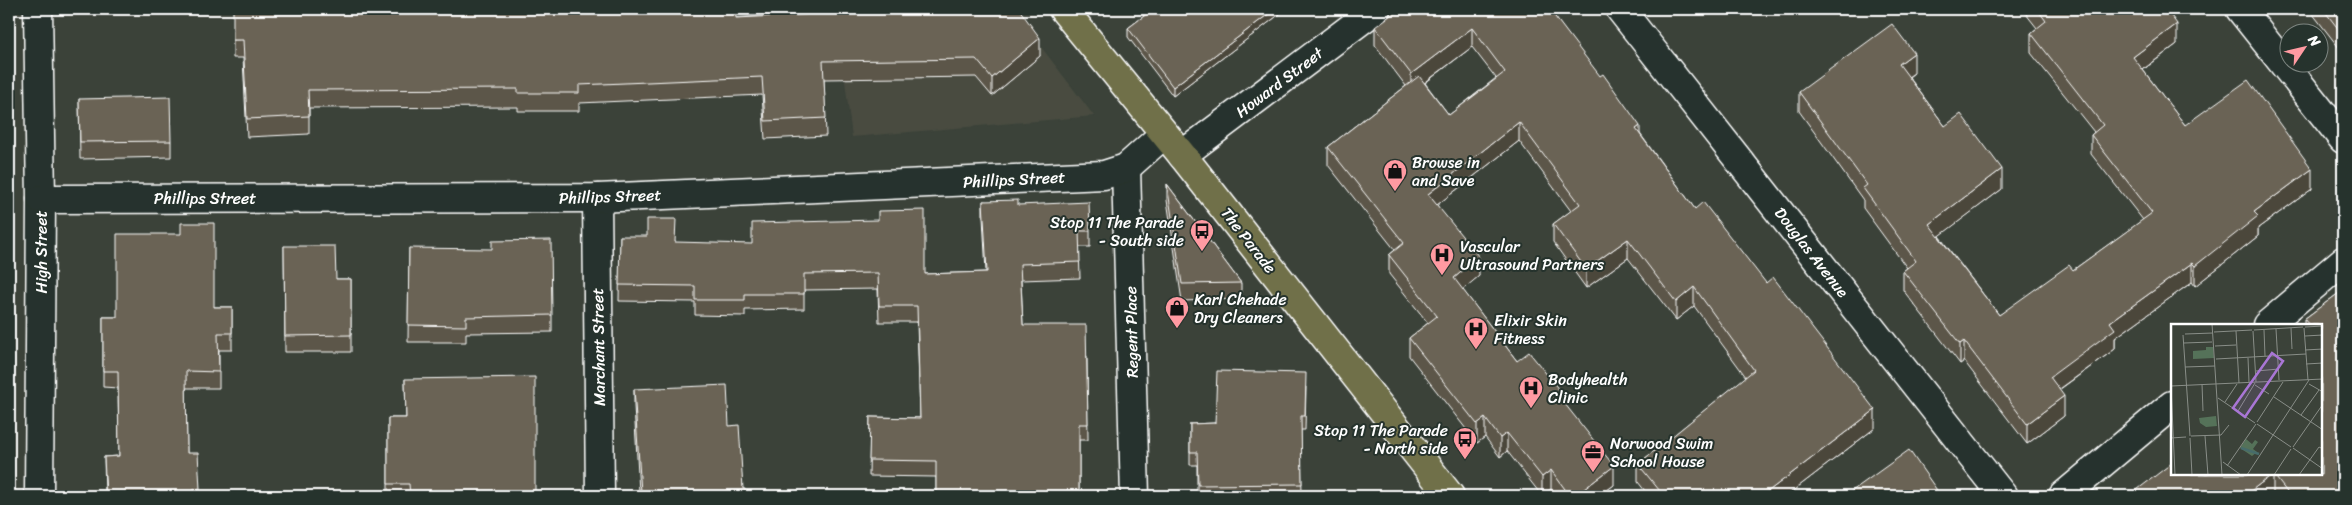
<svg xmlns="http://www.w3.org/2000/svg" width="2352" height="505" font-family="Sriracha,sans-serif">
<rect width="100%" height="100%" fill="#3b4239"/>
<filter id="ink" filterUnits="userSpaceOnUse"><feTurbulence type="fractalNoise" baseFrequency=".02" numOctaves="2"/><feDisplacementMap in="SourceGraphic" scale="10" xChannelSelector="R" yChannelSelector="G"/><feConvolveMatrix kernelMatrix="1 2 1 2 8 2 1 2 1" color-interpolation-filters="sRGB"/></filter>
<g filter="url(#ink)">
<g fill="#494c41">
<path d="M836 9H1012L1094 116 852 137Z"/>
<rect x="9" y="252" width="1" height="244"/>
</g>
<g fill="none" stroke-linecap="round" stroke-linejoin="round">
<g stroke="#fff" stroke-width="31">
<g id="minor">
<path d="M38 9 41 199 39 496"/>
<path d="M1620 9 2003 496"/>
<path d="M2240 9 2343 139"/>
<path d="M1182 155 1376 9"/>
<path d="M1126 168 1135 496"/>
<path d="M597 198 600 496"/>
<path d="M41 199 597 198 1104 175 1126 168 1164 134"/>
<path d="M2267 325 2343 261"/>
<path d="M2063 496 2172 405"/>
</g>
</g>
<g stroke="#fff" stroke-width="31">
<path id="major" d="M1063 9 1182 155 1450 496"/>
</g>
<use href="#minor" stroke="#26332d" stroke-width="28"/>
<use href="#major" stroke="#6f704a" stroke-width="28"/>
</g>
<g fill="#5c5648" stroke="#fff" fill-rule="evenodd">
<path d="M857 9H1019L1040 56 992 96 976 77 824 79 826 136 765 139 762 95 579 103V111H518V107L309 108V134L247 137 243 58H233V40L857 12Z"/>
<path d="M1138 9H1285V10L1173 96 1128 37V28L1144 16Z"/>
<path d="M1549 9 1695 209 1875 428 1786 496H1649L1638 482V464L1746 377 1694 306 1676 320 1628 258 1586 288 1553 242V224L1571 211 1519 141 1437 205 1479 276 1462 289 1517 361 1560 397 1614 485 1599 496H1556L1551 489 1542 496 1507 451 1500 457 1485 437 1477 443 1409 356V338L1428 323 1389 274V255L1395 250 1328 165V147L1406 86 1375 45V27ZM1472 47 1496 78 1449 115 1425 83Z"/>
<path d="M2022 9H2166L2177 44 2143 70 2185 125 2312 189 2258 228V236L2195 286 2192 282 2115 338V349L2059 390 2064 416 2027 444 1964 361 1960 364 1903 290V271L1907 268 1863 208V200L1799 111V92L1914 73 1909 77 1945 126 2002 189 1939 236 1999 315 2073 270 2143 220 2091 154V135L2094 132 2031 53V33L2037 28Z"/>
<path d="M2309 9H2343V53Z"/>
<path d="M79 99 171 141V157L80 159Z"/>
<path d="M1167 184 1241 283V299L1182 301 1167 200Z"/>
<path d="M983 201 1018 205 1090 231V247H1079L1080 278 1021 280 1023 325 1087 356 1088 440H1079V496H936V477L869 476 870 417 920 418 917 322H879L878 289 804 290V309L745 310V316L695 315V302L619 301 620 236 925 274 986 272 983 217Z"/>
<path d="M284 246 336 279H351V352H285Z"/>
<path d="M409 248 552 315V332L466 333V342H408Z"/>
<path d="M2343 290V496H2275L2273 494 2172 463 2321 474V325H2304V319Z"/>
<path d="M214 307H232V350H219V388H186L187 453 200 489V496H105L104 457 119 456 118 388 103 387V317H117Z"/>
<path d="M405 379 535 492 542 496H388V418H406Z"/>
<path d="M1306 387 1305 430H1301L1302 496H1197V465H1190V424L1215 423Z"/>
<path d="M634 389 729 426 743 489 639 492 634 406Z"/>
</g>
<g fill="#4b463b" stroke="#fff">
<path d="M1275 9H1285V10L1173 96V87Z"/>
<path d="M2177 24V44L2133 77V57Z"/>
<path d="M1472 28V47L1411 93V74Z"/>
<path d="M1040 38V56L992 96V78Z"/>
<path d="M1914 53V73L1899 83V64Z"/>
<path d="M1519 122V141L1428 212V194Z"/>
<path d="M1640 126V144L1636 129Z"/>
<path d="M2002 169V189L1929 244V224Z"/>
<path d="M2312 169V189L2258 228V236L2195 286V266L2254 212Z"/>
<path d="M1628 239V258L1586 288V269Z"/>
<path d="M1479 257V276L1454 297V278Z"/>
<path d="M2192 263V282L2115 338V349L2050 396V377L2110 322Z"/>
<path d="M1694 287V306L1676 320V302Z"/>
<path d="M1964 341V361L1960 364V344Z"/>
<path d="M2064 396V416L2027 444V424Z"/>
<path d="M1875 410V428L1786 496H1762Z"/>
<path d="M1485 418V437L1477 443V424Z"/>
<path d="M1507 433V451L1500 457V438Z"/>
<path d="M1614 466V485L1599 496H1575Z"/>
<path d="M1551 470V489L1542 496V477Z"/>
<path d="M2273 474V494L2269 496H2244Z"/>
</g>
<g fill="#6b6454" stroke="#fff">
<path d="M233 9H735L736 18 858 12V9H1019L1040 38 992 78 976 59 823 61 826 118 765 121 762 77 579 85V93H518V89L308 90 309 116 247 119 243 40H233Z"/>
<path d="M1145 9H1275L1173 87 1128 28 1148 13Z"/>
<path d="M1399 9H1549L1600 76 1603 74 1640 126 1636 129 1695 209 1703 202 1766 283 1773 277 1875 410 1762 496H1664L1638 464 1754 370 1694 287 1676 302 1628 239 1586 269 1553 224 1580 204 1519 122 1428 194 1479 257 1454 278 1517 361 1529 352 1560 391 1557 394 1614 466 1575 496H1570L1551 470 1542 477 1507 433 1500 438 1485 418 1477 424 1409 338 1437 316 1389 255 1404 243 1328 147 1419 76 1449 115 1505 72 1472 28 1411 74 1375 27Z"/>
<path d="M2037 9H2166L2177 24 2133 57 2185 125 2248 80 2312 169 2254 212 2258 216 2195 266 2192 263 2110 322 2115 329 2050 377 2064 396 2027 424 1964 341 1960 344 1903 271 1916 261 1863 188 1867 185 1799 92 1892 24 1914 53 1899 64 1945 126 1961 114 2002 169 1929 224 1999 315 2069 265 2073 270 2152 213 2091 135 2103 125 2031 33 2046 21Z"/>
<path d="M2323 9H2343V35Z"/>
<path d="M170 97 171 141 80 142 79 99Z"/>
<path d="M1167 184 1241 283 1182 284Z"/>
<path d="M1018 200V205L1089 202 1090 231H1079L1080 262 1020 264 1023 325H1086L1088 424H1079V496H943V495H936V461L869 460 870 417 920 418 917 306H879L878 273 804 274V294H745V300H695V286L619 285 620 236H647V219H676L675 242 752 244V223L878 220V211L925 210V274L987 272 983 201Z"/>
<path d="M181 223H214V307H232V333H218L219 372 186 371 187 453H198L200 489 193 490V496H106L104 457 119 456 118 371H103V317H117V234H181Z"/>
<path d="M551 240 552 315 466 317V326L408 325 409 248 492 249V241Z"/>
<path d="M284 246H335L336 279H351V335L285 336Z"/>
<path d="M2343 290V496H2290L2273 474 2244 496H2129L2172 463V474H2321V325H2309L2304 319Z"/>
<path d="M1217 371 1306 373 1305 416H1301L1302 484 1198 485 1197 452H1190V424L1215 423Z"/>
<path d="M535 377V492H541L542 496H410L409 484H388V418H406L405 379Z"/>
<path d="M727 385 729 426 739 425 743 489H745V496H638V492H641L634 389Z"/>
<path d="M1909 450 1941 496H1845Z"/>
</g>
</g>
<defs>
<g id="shop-pin" transform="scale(1.25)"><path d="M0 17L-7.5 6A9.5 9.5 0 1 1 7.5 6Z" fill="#ff9aa2" stroke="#26332d"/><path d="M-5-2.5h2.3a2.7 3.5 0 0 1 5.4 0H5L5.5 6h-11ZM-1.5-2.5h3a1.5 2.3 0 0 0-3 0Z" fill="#111"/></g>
<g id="bus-pin" transform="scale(1.25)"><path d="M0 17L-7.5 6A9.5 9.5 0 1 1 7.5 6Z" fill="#ff9aa2" stroke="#26332d"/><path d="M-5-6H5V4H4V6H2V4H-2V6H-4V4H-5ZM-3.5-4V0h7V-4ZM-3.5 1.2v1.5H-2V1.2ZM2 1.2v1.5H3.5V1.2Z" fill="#111"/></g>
<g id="hospital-pin" transform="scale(1.25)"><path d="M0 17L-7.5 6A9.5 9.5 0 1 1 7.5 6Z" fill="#ff9aa2" stroke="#26332d"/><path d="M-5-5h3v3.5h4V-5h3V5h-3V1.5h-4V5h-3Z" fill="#111"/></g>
<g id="office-pin" transform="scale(1.25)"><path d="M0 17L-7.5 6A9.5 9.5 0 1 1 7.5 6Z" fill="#ff9aa2" stroke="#26332d"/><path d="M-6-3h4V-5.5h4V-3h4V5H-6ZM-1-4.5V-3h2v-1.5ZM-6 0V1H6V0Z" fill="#111"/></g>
</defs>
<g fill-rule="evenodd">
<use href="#shop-pin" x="1395" y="171"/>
<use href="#bus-pin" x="1202" y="231"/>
<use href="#hospital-pin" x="1442" y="255"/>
<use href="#shop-pin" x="1177" y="308"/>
<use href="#hospital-pin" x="1476" y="329"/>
<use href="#hospital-pin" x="1531" y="388"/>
<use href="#bus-pin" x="1465" y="439"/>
<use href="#office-pin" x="1593" y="452"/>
</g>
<g text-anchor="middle" stroke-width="4" stroke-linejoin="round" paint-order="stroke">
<g font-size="16" fill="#fff" stroke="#26332d">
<text transform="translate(1279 82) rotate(-37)" y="6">Howard Street</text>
<text transform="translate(1014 179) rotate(-3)" y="6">Phillips Street</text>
<text transform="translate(610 196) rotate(-2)" y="6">Phillips Street</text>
<text x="205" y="204">Phillips Street</text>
<text transform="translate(1249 240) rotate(52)" y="6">The Parade</text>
<text transform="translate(41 252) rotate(-90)" y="6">High Street</text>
<text transform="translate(1812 252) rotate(52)" y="6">Douglas Avenue</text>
<text transform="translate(1131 332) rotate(-91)" y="6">Regent Place</text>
<text transform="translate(598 347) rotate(-91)" y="6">Marchant Street</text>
</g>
<g font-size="16" fill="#fff" stroke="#26332d" text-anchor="start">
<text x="1412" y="168">Browse in<tspan x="1412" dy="18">and Save</tspan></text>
<text x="1184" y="228" text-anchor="end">Stop 11 The Parade<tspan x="1184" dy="18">- South side</tspan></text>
<text x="1460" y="252">Vascular<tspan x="1460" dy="18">Ultrasound Partners</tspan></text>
<text x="1194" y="305">Karl Chehade<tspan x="1194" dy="18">Dry Cleaners</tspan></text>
<text x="1494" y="326">Elixir Skin<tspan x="1494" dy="18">Fitness</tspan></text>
<text x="1548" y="385">Bodyhealth<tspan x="1548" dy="18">Clinic</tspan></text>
<text x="1448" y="436" text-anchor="end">Stop 11 The Parade<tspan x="1448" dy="18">- North side</tspan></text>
<text x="1610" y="449">Norwood Swim<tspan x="1610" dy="18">School House</tspan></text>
</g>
</g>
<g transform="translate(2171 324)">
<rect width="151" height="151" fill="#3b4239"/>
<path d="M35 23H42L43 34 22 35V27L35 26ZM45 92 46 102 35 103 29 99 28 94ZM75 115 81 120 84 116 87 118 82 125 86 128 81 132 69 124Z" fill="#557259"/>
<path fill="none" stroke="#476c6b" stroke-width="2.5" d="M70 124 88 130"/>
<path fill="none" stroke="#898e88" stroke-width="1" d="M41 0 51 151M134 3 152 2M120 4 121 25M133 4 137 56M105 5 108 56M83 6 132 3M93 6 94 32M65 7 68 59M82 7 85 58M43 8 81 6M14 10 42 9M12 11 19 112M134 12 152 11M13 19 41 18M44 22 65 21M134 26 152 25M77 34 78 58M45 35 135 30M135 40 152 39M14 43 44 42M85 47 108 45M31 60 32 87M138 60 152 68M84 61 98 70M0 62 4 151M0 62 152 55M103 73 152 106M47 74 84 99M54 78 66 60M67 87 84 59M130 91 148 66M86 98 112 58M86 100 120 123M20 112 50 111 58 101M34 112 37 151M0 114 15 113M19 114 21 151M122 123 152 80M122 124 152 145M52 138 70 151M56 142 85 100M76 151 138 56M103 151 120 125M128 151 148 123 152 125"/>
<path fill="#a976d5" fill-opacity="0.15" stroke="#a976d5" stroke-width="2.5" d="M101 29 112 37 74 93 62 84Z"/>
<rect width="151" height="151" fill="none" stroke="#fff" stroke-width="2.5"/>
</g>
<rect width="2352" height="505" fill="none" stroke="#26332d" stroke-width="30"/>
<rect x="15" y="15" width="2322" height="475" fill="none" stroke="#fff" stroke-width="2" filter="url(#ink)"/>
<g transform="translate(2304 48) rotate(55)"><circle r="24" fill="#26332d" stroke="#7d8581"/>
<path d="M0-4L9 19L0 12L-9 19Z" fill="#ff9aa2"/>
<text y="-8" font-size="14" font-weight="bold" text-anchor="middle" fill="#ffffff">N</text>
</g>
</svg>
